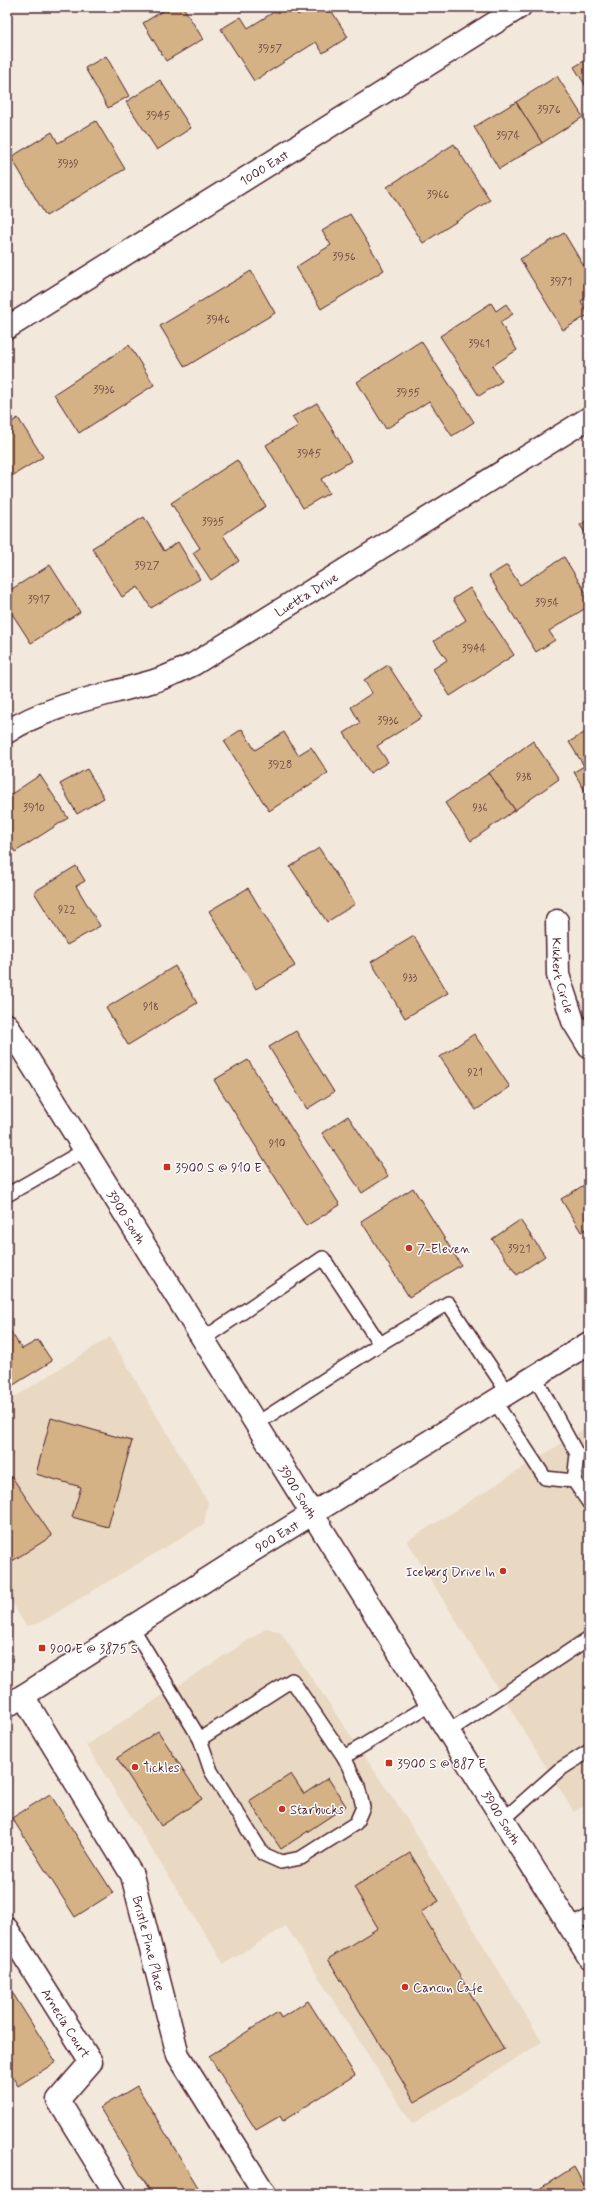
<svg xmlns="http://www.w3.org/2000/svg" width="596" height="2201" font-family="Mynerve,sans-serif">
<rect width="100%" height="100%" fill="#f2e8db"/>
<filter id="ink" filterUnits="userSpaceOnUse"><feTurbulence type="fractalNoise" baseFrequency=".025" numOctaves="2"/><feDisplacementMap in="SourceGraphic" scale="8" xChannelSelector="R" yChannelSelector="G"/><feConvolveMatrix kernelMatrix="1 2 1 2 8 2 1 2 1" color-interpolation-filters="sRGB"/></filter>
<g filter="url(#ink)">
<g fill="#e9d8c2">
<path d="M110 1337 208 1502 204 1524 39 1623 26 1626 7 1594V1402Z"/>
<path d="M589 1426V1803L574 1812 407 1541Z"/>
<path d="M267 1628 281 1633 407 1819 542 2042 412 2124 286 1926 224 1964 86 1745Z"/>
</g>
<g fill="#d4b286" stroke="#4a1f2b">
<path d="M169 7H183L203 39 166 61 143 23Z"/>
<path d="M282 7H293L298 15 311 7H329L348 37 323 53 316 42 254 81 221 29 241 17 248 28Z"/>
<path d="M106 56 129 96 108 108 85 68Z"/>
<path d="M589 58V91L574 67Z"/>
<path d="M557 76 583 117 542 143 516 102Z"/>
<path d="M160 80 191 128 157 150 126 102Z"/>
<path d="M516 102 542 143 499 169 474 127Z"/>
<path d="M96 121 125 169 46 216 11 157 52 132 58 143Z"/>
<path d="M454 144 490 200 423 243 387 187Z"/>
<path d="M350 214 384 270 321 309 296 267 331 245 322 231Z"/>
<path d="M564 233 583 265 589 261V296L581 301 588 315 563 330 520 259Z"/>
<path d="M251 271 275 313 185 367 160 326Z"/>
<path d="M491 303 496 311 506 304 513 314 500 322 517 350 492 366 502 381 479 396 440 336Z"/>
<path d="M421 341 474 422 452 436 429 401 386 429 357 382Z"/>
<path d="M129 345 154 385 79 433 54 394Z"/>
<path d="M317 403 351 461 321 479 329 493 303 508 266 445 298 426 292 417Z"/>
<path d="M18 418 43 457 7 479V425Z"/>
<path d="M237 460 266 506 223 535 239 561 211 580 193 553 200 548 171 503Z"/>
<path d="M144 517 164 551 178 542 200 579 151 608 138 587 122 597 92 548Z"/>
<path d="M589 519V539L580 525Z"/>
<path d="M564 557 589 598V606L549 631 555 640 536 652 489 576 507 565 520 585Z"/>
<path d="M50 565 80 612 31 643 7 606V592Z"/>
<path d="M470 588 514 655 450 696 433 669 447 660 434 641 466 620 453 599Z"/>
<path d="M388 665 422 717 377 746 388 762 370 773 344 733 360 723 351 707 372 693 364 680Z"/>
<path d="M242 729 255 750 284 732 298 755 311 747 328 773 269 811 224 741Z"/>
<path d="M589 730V798L574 772 584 766 569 742Z"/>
<path d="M533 741 559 779 515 810 489 773Z"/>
<path d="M87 769 104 798 77 814 60 784Z"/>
<path d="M489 773 515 810 471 841 445 803Z"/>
<path d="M40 775 68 818 15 852 7 839V797Z"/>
<path d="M319 848 355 904 327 922 290 867Z"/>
<path d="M76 866 85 881 76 886 100 926 67 945 34 892Z"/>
<path d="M248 888 295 966 256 989 209 911Z"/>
<path d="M414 936 448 993 405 1018 371 962Z"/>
<path d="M175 966 197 1003 128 1045 106 1008Z"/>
<path d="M296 1031 334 1092 307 1109 269 1047Z"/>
<path d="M474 1034 510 1087 476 1110 440 1057Z"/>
<path d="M248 1060 340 1205 306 1226 214 1080Z"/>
<path d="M348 1116 388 1176 362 1193 322 1133Z"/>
<path d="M589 1182V1227L581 1232 561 1199Z"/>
<path d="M413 1188 461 1265 409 1297 361 1221Z"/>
<path d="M520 1220 545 1256 517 1275 492 1239Z"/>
<path d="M7 1326 22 1349 38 1340 52 1361 7 1389Z"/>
<path d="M51 1418 132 1441 108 1527 72 1517 81 1487 36 1474Z"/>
<path d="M12 1477 52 1536 9 1563 7 1560V1480Z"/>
<path d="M158 1731 202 1799 161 1826 117 1758Z"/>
<path d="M291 1774 304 1794 328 1778 346 1806 281 1849 249 1801Z"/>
<path d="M50 1794 113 1893 75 1917 12 1818Z"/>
<path d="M410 1853 439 1901 421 1912 504 2049 415 2102 328 1959 378 1928 354 1887Z"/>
<path d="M7 1984 56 2062 18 2086 7 2068Z"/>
<path d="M308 2001 355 2075 283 2121 280 2116 256 2130 209 2056 278 2012 281 2018Z"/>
<path d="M137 2086 202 2194H152L100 2108Z"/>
<path d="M574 2167 589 2194H531Z"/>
<path d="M423 2189 426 2194H414Z"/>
</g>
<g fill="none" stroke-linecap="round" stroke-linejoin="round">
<g stroke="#4a1f2b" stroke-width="16">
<g id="lane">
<path d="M7 1195 85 1150"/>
<path d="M203 1339 323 1258 380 1344 256 1424"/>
<path d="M380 1344 448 1303 508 1393"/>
<path d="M495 1402 545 1478 574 1481 577 1454 535 1377"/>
<path d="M574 1481 589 1503"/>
<path d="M132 1627 200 1739 292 1680 344 1757 431 1704"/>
<path d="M449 1731 589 1638"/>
<path d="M200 1739 211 1771 263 1854 281 1862 301 1858 356 1823 363 1807 358 1786 344 1757"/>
<path d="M504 1819 559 1770 589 1751"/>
<path d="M570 1926 589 1916"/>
</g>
</g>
<g stroke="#4a1f2b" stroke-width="25">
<g id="street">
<path id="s1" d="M7 328 520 7"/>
<path id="s2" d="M7 732C52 703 106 696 157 680 169 676 182 670 194 664L589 418"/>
<path id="s3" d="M557 921 558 975 573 1021 589 1047"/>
<path id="s4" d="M23 1696 132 1875 178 2055 265 2194"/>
<path id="s5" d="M7 1929 91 2062 58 2100 116 2194"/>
</g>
</g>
<g stroke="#4a1f2b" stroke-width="25">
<g id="secondary">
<path id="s6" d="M7 1025 589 1957"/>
<path id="s7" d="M7 1706 247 1554 589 1343"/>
</g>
</g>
<use href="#lane" stroke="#fff" stroke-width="13"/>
<use href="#street" stroke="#fff" stroke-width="22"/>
<use href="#secondary" stroke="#fff" stroke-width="22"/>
</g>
</g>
<g fill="#c8321e" stroke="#fff" stroke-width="1.5">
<rect x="163" y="1163" width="8" height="8" rx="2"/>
<circle cx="409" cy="1248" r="4"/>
<circle cx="503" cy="1571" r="4"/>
<rect x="38" y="1644" width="8" height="8" rx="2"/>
<rect x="385" y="1759" width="8" height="8" rx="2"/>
<circle cx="135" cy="1767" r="4"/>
<circle cx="282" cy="1809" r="4"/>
<circle cx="405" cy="1987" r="4"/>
</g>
<g text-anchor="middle" stroke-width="3" stroke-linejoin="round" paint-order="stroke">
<g font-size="11" fill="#6c4442">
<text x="270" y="52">3957</text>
<text x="549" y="113">3976</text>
<text x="158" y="119">3945</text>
<text x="508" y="139">3974</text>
<text x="68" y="167">3939</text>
<text x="438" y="198">3966</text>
<text x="344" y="260">3956</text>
<text x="561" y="285">3971</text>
<text x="218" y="323">3946</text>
<text x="479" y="347">3961</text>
<text x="104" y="393">3936</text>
<text x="408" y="396">3955</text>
<text x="309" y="457">3945</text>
<text x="213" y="525">3935</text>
<text x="147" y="569">3927</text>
<text x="39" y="603">3917</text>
<text x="547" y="606">3954</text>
<text x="474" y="652">3944</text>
<text x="388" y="724">3936</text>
<text x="280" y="768">3928</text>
<text x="524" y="780">938</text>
<text x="34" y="811">3910</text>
<text x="480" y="811">936</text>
<text x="67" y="913">922</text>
<text x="410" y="981">933</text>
<text x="151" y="1010">918</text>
<text x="475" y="1076">921</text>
<text x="277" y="1147">910</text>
<text x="519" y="1252">3921</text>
</g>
<g font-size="13" fill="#4a1f2b" stroke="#fff">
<text dy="5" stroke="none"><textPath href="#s1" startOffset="303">1000 East</textPath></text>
<text dy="5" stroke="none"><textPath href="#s2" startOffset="332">Luetta Drive</textPath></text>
<text dy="5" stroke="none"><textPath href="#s3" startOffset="55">Kikkert Circle</textPath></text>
<text dy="5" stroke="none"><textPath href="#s6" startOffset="226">3900 South</textPath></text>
<text dy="5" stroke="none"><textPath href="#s6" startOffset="550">3900 South</textPath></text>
<text dy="5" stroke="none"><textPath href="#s7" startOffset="319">900 East</textPath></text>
<text dy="5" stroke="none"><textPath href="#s6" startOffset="934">3900 South</textPath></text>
<text dy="5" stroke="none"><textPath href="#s4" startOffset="280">Bristle Pine Place</textPath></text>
<text dy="5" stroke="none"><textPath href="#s5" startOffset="111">Arnecia Court</textPath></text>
</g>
<g font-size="13" fill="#4a1f2b" stroke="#fff" text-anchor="start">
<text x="175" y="1172">3900 S @ 910 E</text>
<text x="417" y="1253">7-Eleven</text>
<text x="495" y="1576" text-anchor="end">Iceberg Drive In</text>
<text x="50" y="1653">900 E @ 3875 S</text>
<text x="397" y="1768">3900 S @ 887 E</text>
<text x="143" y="1772">Tickles</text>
<text x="290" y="1814">Starbucks</text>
<text x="413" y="1992">Cancun Cafe</text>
</g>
</g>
<rect width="596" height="2201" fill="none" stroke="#fff" stroke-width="24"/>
<rect x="12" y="12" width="572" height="2177" fill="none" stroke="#4a1f2b" stroke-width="1.5" filter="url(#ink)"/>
</svg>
